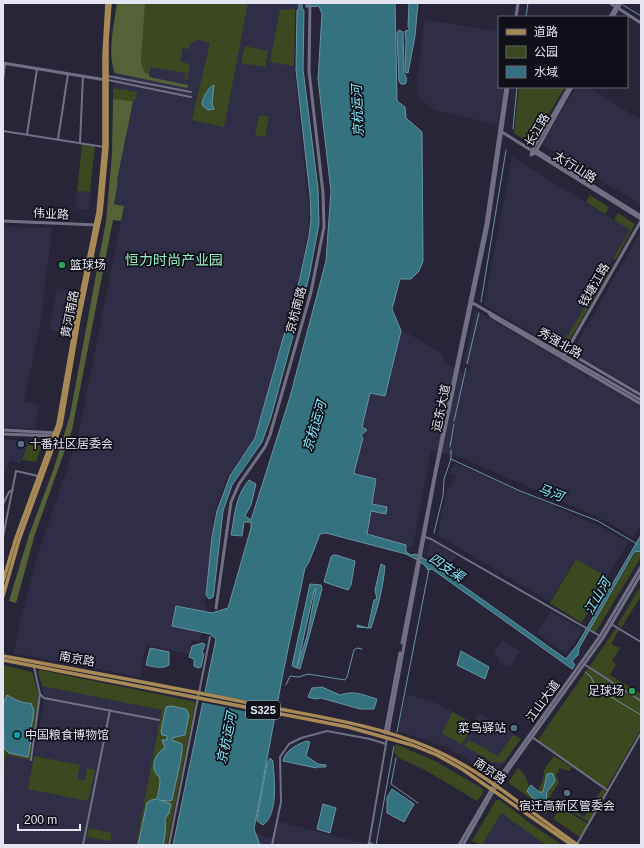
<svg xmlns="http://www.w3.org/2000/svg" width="644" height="848" font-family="Arial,'Noto Sans SC',sans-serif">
<rect width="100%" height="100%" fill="#272537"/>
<g fill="#302e46">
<path d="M117 3H302L301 7 295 9 294 66 309 209 308 232 298 283 264 409 254 438 226 480 215 511 204 605 207 606 200 641 192 640 189 654 146 645 140 677 14 653 20 621 37 557 78 437 124 206 114 204 118 181 116 180 132 101 113 99 112 42Z"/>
<path d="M425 20 499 31V87H504L498 125 435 110 419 98 416 87Z"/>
<path d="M576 87H588L641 120V205L542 144Z"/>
<path d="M512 157 630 230 560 349 484 305Z"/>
<path d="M77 191 91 192 89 210 75 209Z"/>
<path d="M3 227 52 228 41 322 24 401 39 405 35 429 3 427Z"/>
<path d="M640 233H641V392L572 352Z"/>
<path d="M57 288 69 290 61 332 49 330Z"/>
<path d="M475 310 641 406V524L633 537 600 518 547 495 457 456 431 450 413 547 367 535 376 479 355 474 354 472 363 438 361 435 370 393 385 396 401 331 409 334 444 355 443 361 466 374 471 366 464 362Z"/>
<path d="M3 439 29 441 20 464 10 460 3 479Z"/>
<path d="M455 463 599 526 628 542 607 577 575 559 550 602 437 535 447 490 456 476 450 473Z"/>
<path d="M430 540 457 556 446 570 427 556Z"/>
<path d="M551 611 583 630 566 654 537 633Z"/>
<path d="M503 640 520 651 513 663 507 667 500 663 494 650Z"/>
<path d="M40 670 165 696 136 845H3L5 755 33 760 45 697 38 672Z"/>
<path d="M406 694 436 703 473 723 479 713 521 738 497 774H493L443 746 398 731Z"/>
<path d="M500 813 546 845H482Z"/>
<path d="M276 821 367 844V845H260V843L254 833 272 838Z"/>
</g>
<g fill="#3c4820">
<path d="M145 3H248L224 127 192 120 210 43 196 39 195 43 191 42 189 49 183 48 180 62 190 64 187 80H185L186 73 151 67 149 74H145L141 63Z"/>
<path d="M295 9 294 66 270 62 280 10Z"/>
<path d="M245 46 268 51 265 67 241 63Z"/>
<path d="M519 87H565L531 144 514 133Z"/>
<path d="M113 88 137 92 135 101 113 99Z"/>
<path d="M259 115 269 117 265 137 255 135Z"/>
<path d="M82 144 95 146 90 192 77 191Z"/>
<path d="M590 195 609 207 605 214 586 202Z"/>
<path d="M618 213 635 224 616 259H613L630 230 614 220Z"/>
<path d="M608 266 610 271 565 348 560 349Z"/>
<path d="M29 441H43L36 462 22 460Z"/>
<path d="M641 542V557L595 633 590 629Z"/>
<path d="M576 559 607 577 582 623 550 603Z"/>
<path d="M639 588 641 596 621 628 618 624Z"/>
<path d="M616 628 619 630 611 644 620 648 612 661 616 664 610 675 641 694V700L593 669 590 666Z"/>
<path d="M3 665 32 672 39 695 30 760 5 755 3 813Z"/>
<path d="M588 668 641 702V729L606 789 538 740Z"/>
<path d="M40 670 196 702 167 845H136L162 710 42 686 38 672Z"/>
<path d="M452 712 472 723 475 720 477 721 461 745 460 743 442 734Z"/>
<path d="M513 735 521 739 503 763 488 761 489 760 464 746 469 740 498 756Z"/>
<path d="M396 744 437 762 483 789V793L477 801 427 771 399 758 394 753Z"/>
<path d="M34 756 80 765 77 779 85 780 87 768 95 770 88 801 28 789Z"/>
<path d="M554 756 572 767 569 771 559 768V772L556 774 559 782 551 795 550 808 546 814 533 800 510 784 509 781 518 768 525 775 529 786 538 790 543 780 544 770Z"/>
<path d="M602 789 606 791 589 822 569 810 575 801 579 803 574 810 584 817Z"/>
<path d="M496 800H500L531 824 562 845H546L501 813 482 845 472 841Z"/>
<path d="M567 811 588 824 580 837 553 819 557 813Z"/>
<path d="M89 828 111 833V840L109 841 87 837Z"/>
</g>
<g fill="#556237">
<path d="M117 3H145L141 63 145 73 149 74V77L188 85 187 88 115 73C107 53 114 25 117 3Z"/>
<path d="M113 99 133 101 117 180 118 181 114 204 124 206 121 221 113 220 72 430 35 534 16 603 9 601 29 535 54 468 70 415 106 221 112 154Z"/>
</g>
<g fill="#347280" stroke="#6994a2" fill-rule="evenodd">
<path d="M299 3H302V9L304 10 303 69 318 189 319 224 309 277 271 417 262 442 232 485 223 511 214 591 213 597 209 599 206 595 212 537 217 511 230 476 255 438 299 282 309 236 311 219 310 195 296 70 297 10 299 9Z"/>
<path d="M306 3H395L397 101 405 107 406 118 422 132 423 261 419 271 411 279H400L392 309 401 331 385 396 370 393 362 427 367 430 361 435 363 438 354 472 355 474 376 479 372 504 387 507 386 514 371 511 367 534 406 545V552L411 555 416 554 428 561 566 659 577 645 641 535V551L634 552 579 648 578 655 572 661 575 665 572 669 432 569 428 570C424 562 413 558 406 554L326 533 320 534 309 562 305 568 283 673 254 829 260 845H173L216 639 210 634 172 626 176 606 212 613 228 608 251 528V522H244L242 536 231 535C235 514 235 497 249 480L256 484 251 505 245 516 251 520 290 397 326 261 331 191 318 79 322 14 319 6 306 7Z"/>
<path d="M407 3H418L415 36 408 73 405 72 406 41 405 31 410 30 408 27 409 4Z"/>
<path d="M399 30 403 32 404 69 403 72C406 75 408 81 405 84H401L399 81 397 33Z"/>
<path d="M214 85 212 104 214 109 208 110 202 105C202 99 208 87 214 85Z"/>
<path d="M336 555 355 561 351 585 348 590 324 582 331 557 333 555Z"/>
<path d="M381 564 385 566C383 588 378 607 371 628L357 627V625L368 628 374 600 377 599 375 590Z"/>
<path d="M310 584 321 585 322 589 300 669 292 666ZM316 588 307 636 297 667 314 591Z"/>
<path d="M203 643 205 645 202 652 204 654 201 667 198 668 194 666V659L189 657 192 646Z"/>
<path d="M150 648 169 652V665C164 669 152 667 146 665Z"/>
<path d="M461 651 489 667 485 679 457 665Z"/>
<path d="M322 687 340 695C355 690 363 695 377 699L374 709H360L321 698 315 699 308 697 312 688Z"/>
<path d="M7 695C14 699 23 704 31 703L34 711 31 729 33 730 28 757 9 753 4 748 3 704Z"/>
<path d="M171 706 186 709 189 715 185 735 172 738V740L182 744C184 750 174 789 172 800L170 801 159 800 171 804 169 813 165 819C166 828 165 836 163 845H138L147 803 151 800 157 799C158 793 160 787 160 781 160 776 155 774 154 769 153 761 157 752 165 748L162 740H167V736L162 735 161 731 166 707Z"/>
<path d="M307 741 310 742 306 756 318 764 326 765V767H317L316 768 283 761C285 750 298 744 307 741Z"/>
<path d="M270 758 273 761C274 779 279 813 263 825L257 821V819L267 764Z"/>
<path d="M552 773 553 774 555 781 547 792 546 803 543 805 535 801 527 791 531 785 539 792H543L547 774Z"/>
<path d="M392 789 414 804 404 822 387 813V798Z"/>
<path d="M323 804 336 808 330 833 317 829Z"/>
</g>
<path fill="#272537" d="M203 692 278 707 276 718 201 702Z"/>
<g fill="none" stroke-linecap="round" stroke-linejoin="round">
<g stroke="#6994a2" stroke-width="1">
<path d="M623 5 641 16"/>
<path d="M526 17 528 3"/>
<path d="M513 129 517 87"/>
<path d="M481 302 506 150"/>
<path d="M467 364 479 313"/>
<path d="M454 421 466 368"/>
<path d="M450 447 454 424"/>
<path d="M451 459 520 491 598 521 637 544"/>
<path d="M434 533 443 496 444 479 451 459V450"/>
<path d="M585 672 591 677 596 688"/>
<path d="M286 685 290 676 299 677 308 674 345 680 347 677 354 650 357 648 362 649"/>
<path d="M598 689 641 715"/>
<path d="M397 732 429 569"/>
<path d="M396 758 391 784 418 803"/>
<path d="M376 845 394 746"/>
</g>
<g stroke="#717085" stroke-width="2">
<path d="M108 76 191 92"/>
<path d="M3 80 5 64"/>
<path d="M108 80 191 97"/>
<path d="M3 131 104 147"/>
<path d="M27 134 37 69"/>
<path d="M58 139 68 74"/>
<path d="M80 143 83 76"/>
<path d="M3 504 9 492 13 490"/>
<path d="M3 537 16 471 38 476"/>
<path d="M425 537 431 539 600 636"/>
<path d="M611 624 641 642"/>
<path d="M584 664 641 701"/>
<path d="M34 667 40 694 44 698 159 720"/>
<path d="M532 737 607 790"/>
<path d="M31 760 40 694"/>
<path d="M369 843 387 738"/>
<path d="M577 844 641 733"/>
<path d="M83 845 110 710"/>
<path d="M169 845 210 637"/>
<path d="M272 845 281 802 280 757 289 744 301 738 327 731 370 739 386 744"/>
</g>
<g stroke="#717085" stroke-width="3">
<path d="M610 3 641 23"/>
<path d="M516 17 518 3"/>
<path d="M610 17 618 3"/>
<path d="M613 17 621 3"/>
<path d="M3 63 106 80"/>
<path d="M569 87 532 151 531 155 535 153 572 87"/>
<path d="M502 132 641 219"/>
<path d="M536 150 641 216"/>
<path d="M3 221 97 225"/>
<path d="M471 302 641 400"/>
<path d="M489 312 491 316 641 404"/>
<path d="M566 351 641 395"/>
<path d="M563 357 641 221"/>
<path d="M447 412 486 224 506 87"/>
<path d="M3 430 57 433"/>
<path d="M3 434 55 436"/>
<path d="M216 608 231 502 239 484 265 447 270 435 311 292 324 227 323 193 309 71 310 3"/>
<path d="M402 643 445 421"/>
<path d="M385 733 400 653"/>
<path d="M388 733 435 477 488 225 508 87"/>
<path d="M369 843 373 845"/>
<path d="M459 845 494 785 600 636 641 567"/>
<path d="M463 845 494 790 603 638 641 574"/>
</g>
<g stroke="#a88a57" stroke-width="3.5">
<path d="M3 581 16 538 58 424 76 320 98 212 104 147V55L107 3"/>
<path d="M3 596 19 540 61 425 79 319 101 213 107 147V41L110 3"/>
<path d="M3 656C90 672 177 688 264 706 319 717 376 725 428 747 483 770 529 812 578 845"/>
<path d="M3 660 348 727 412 745 437 755 462 769 572 845"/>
</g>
</g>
<g fill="#2e9e5b" stroke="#101018" stroke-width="1.5">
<circle cx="62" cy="265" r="4"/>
<circle cx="632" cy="691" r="4"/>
</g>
<g fill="#5c6f8a" stroke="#101018" stroke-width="1.5">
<circle cx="21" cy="444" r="4"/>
<circle cx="514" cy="728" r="4"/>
<circle cx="567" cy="793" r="4"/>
</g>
<circle fill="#0f9aa8" stroke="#101018" stroke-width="1.5" cx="17" cy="735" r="4"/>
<g text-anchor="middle" stroke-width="3.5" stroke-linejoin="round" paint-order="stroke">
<rect fill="#101018" stroke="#a5a5b0" stroke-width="1" x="246" y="701" width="34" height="18" rx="3"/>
<g font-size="11" font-weight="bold" fill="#e5e5f1">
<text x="263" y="714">S325</text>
</g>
<g font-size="12" fill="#e5e5f1" stroke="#101018">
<text transform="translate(537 130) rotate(-59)" y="4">长江路</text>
<text transform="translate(575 167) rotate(32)" y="4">太行山路</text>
<text transform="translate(51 214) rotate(3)" y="4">伟业路</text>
<text transform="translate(594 285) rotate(-60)" y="4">钱塘江路</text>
<text transform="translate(296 310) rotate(-75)" y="4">京杭南路</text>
<text transform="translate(70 314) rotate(-79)" y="4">黄河南路</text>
<text transform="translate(560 343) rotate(30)" y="4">秀强北路</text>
<text transform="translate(441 408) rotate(-78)" y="4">运东大道</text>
<text transform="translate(77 659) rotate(10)" y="4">南京路</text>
<text transform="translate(543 701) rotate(-54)" y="4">江山大道</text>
<text transform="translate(490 771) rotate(34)" y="4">南京路</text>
</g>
<g font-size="12" fill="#e5e5f1" stroke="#101018" text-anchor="start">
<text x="70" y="269">篮球场</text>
<text x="29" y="448">十番社区居委会</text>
<text x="624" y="695" text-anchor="end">足球场</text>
<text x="506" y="732" text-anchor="end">菜鸟驿站</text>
<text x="25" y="739">中国粮食博物馆</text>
<text x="567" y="810" text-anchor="middle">宿迁高新区管委会</text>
</g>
<g font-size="13" font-style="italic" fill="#86e8fe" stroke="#101018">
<text transform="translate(357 111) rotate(-92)" y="5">京杭运河</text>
<text transform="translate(314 426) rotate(-73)" y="5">京杭运河</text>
<text transform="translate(551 492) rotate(21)" y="5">马河</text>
<text transform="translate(447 567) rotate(34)" y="5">四支渠</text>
<text transform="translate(597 596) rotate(-60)" y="5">江山河</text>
<text transform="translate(226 738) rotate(-78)" y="5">京杭运河</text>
</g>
<g font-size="14" fill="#98edc5" stroke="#101018">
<text x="174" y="265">恒力时尚产业园</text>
</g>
</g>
<rect width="644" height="848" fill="none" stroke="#e5e5f1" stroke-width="8"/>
<rect x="498" y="16" width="130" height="72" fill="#101018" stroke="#65656f"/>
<rect x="506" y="29" width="20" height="6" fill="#a88a57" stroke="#65656f"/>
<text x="534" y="36" font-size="12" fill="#e5e5f1">道路</text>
<rect x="506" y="46" width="20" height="12" fill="#3c4820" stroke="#65656f"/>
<text x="534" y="56" font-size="12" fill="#e5e5f1">公园</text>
<rect x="506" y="66" width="20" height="12" fill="#347280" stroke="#65656f"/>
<text x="534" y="76" font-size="12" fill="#e5e5f1">水域</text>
<path d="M18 824v6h62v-6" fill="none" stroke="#e5e5f1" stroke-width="2"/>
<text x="24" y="824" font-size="12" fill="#e5e5f1" stroke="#101018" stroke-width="3" paint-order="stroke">200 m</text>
</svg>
